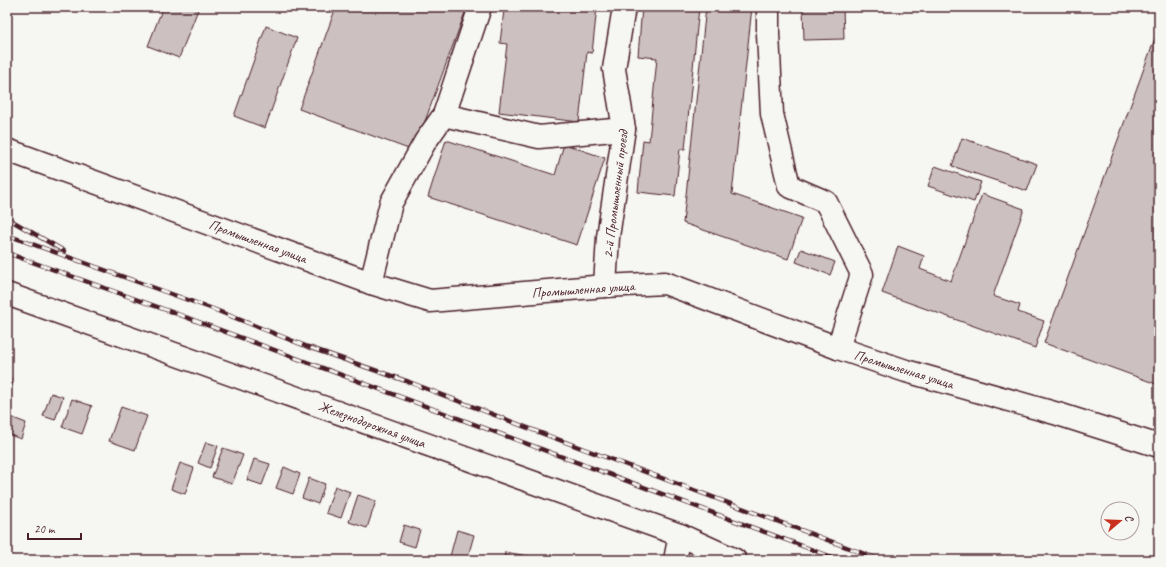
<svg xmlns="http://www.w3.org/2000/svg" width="1166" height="567" font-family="Caveat,sans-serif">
<rect width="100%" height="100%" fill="#f6f6f2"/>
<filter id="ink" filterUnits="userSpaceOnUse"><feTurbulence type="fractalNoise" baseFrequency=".025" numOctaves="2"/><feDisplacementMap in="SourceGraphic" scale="8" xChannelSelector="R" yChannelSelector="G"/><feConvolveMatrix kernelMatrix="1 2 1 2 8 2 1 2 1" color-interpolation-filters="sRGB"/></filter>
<g filter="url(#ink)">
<g fill="#ccc1c0" stroke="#4a1f2b">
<path d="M163 7H199L179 58 148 46Z"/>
<path d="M336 7H467L414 151 299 109Z"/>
<path d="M495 7H597L592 53 587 52 579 122 499 112 507 44 500 43 504 10 495 9Z"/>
<path d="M642 7H699L685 149H680L675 196 638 192 643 140 649 141 657 58 638 56Z"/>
<path d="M706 7H752L732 194 802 218 788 259 683 223Z"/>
<path d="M803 7H843L844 39 804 40Z"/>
<path d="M266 26 297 38 265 128 234 116Z"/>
<path d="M1159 27V385L1044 343Z"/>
<path d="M962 138 1037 164 1027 191 952 166Z"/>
<path d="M446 140 555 175 564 144 605 158 577 245 428 197Z"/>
<path d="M935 166 981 182 974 202 928 186Z"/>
<path d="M982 194 1024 209 993 296 1020 305 1018 312 1044 321 1035 348 882 293 898 246 924 256 920 269 951 281Z"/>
<path d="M801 249 835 262 830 275 796 262Z"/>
<path d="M7 377 14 380 7 399Z"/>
<path d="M51 393 63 397 55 420 43 416Z"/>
<path d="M72 399 92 406 82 434 62 427Z"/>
<path d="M121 407 147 416 135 450 109 441Z"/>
<path d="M8 416 26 423 21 439 7 434Z"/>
<path d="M206 442 218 446 210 468 198 463Z"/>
<path d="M223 448 243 455 232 484 212 477Z"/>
<path d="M254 459 270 464 262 485 247 480Z"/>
<path d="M180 463 194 468 185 494 171 489Z"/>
<path d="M284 467 300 474 293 494 276 488Z"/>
<path d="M309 478 325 484 318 504 302 498Z"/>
<path d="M335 486 350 492 341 518 326 513Z"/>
<path d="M358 495 376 501 367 528 349 522Z"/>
<path d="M404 525 420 530 415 547 399 542Z"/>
<path d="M457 530 474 535 467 560H449Z"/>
<path d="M505 552 534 557V560H504Z"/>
</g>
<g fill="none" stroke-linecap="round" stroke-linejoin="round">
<g stroke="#4a1f2b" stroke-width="25">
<g id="minor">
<path d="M768 7V34L772 114 789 186 826 202 862 274 838 348"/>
<path d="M444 115 480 7"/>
<path d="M7 150 371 283 430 301 605 286 665 283 838 348 906 371 1058 414 1159 446"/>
<path d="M371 283 391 203 425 142 444 115 539 137 624 129"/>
<path d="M605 286 608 237 624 129 614 69 624 7"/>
<path d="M7 294 680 535 735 560"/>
<path d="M675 560 680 535"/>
</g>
</g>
<use href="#minor" stroke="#f6f6f2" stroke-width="22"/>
<g stroke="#4a1f2b" stroke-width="4.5">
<g id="rail">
<path d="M7 218 64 251"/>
<path d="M7 235 213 309 308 347 409 382 541 433 881 560"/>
<path d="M7 253 180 315 840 560"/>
</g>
</g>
<use href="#rail" stroke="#f6f6f2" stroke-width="3" stroke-dasharray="9" stroke-linecap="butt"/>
</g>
</g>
<g text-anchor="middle" stroke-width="3.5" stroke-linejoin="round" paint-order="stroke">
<g font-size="14" fill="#4a1f2b" stroke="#f6f6f2">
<text transform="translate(615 194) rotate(-83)" y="5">2-й Промышленный проезд</text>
<text transform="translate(258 241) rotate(20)" y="5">Промышленная улица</text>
<text transform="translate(583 289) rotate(-4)" y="5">Промышленная улица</text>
<text transform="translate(904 369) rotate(17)" y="5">Промышленная улица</text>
<text transform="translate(372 424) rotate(20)" y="5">Железнодорожная улица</text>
</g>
</g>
<rect width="1166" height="567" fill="none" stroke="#f6f6f2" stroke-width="24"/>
<rect x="12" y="12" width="1142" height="543" fill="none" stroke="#4a1f2b" stroke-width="1.5" filter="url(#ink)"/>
<g transform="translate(1120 521) rotate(71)"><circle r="19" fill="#f6f6f2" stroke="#b1a0a2"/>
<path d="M0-3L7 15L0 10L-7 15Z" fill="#c8321e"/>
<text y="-6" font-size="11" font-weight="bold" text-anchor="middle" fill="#4a1f2b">С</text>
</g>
<path d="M28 533v6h53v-6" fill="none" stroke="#4a1f2b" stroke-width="2"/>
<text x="34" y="533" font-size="12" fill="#4a1f2b" stroke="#f6f6f2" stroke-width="3" paint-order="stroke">20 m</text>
</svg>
